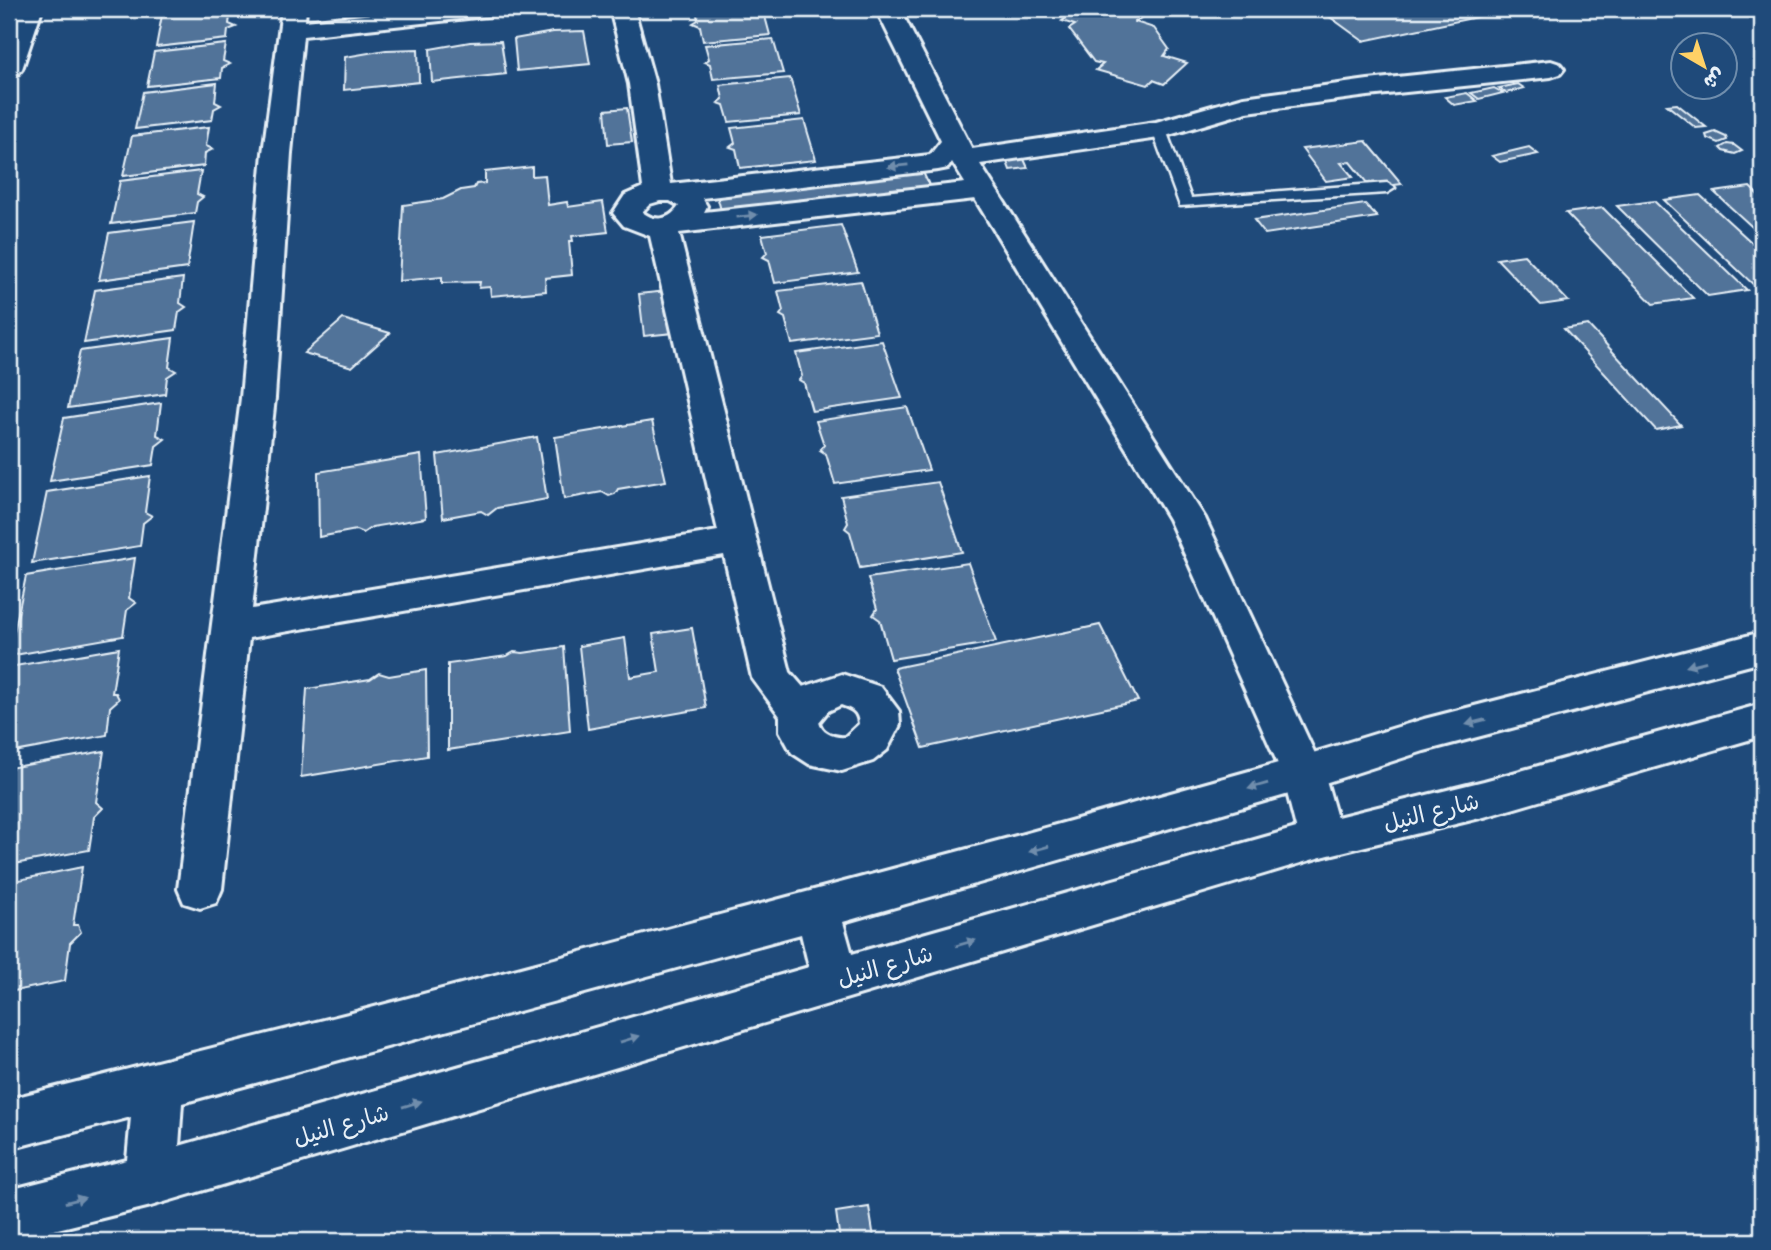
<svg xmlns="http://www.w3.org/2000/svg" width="1771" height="1250" font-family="'Balsamiq Sans','Playpen Sans Arabic',sans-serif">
<rect width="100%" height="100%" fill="#1f4a7a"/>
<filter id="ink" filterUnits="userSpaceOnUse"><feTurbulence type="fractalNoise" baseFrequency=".0143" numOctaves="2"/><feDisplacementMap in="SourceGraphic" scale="14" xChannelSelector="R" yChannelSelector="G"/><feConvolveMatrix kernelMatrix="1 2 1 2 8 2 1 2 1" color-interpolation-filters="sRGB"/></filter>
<g filter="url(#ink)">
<g fill="#517399" stroke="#e8f1f8" stroke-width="2">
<path d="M231 9 229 24 236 27 228 30 227 39 156 47 162 15Z"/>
<path d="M696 9H763L770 35 703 41 700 26 693 23 698 20Z"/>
<path d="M1079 9H1136L1148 13 1135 22 1154 28 1169 49 1164 56 1187 63 1164 84 1153 80 1148 85 1096 70 1103 64 1094 62 1069 29 1075 25 1062 21Z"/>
<path d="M1319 9H1491L1496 13 1363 41Z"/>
<path d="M584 31 590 64 517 71 514 39 553 32Z"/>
<path d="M773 39 783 73 713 79 710 64 705 62 709 59 705 45Z"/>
<path d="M501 41 506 74 432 82 430 49 470 42Z"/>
<path d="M226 44 223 61 230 64 222 68 221 78 147 86 154 52Z"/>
<path d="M418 49 419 82 344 90 345 57 386 50Z"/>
<path d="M790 78 801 115 729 122 724 105 718 103 723 99 720 85Z"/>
<path d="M217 83 215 102 221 105 214 109 212 120 135 129 143 92Z"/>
<path d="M1518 84 1524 88 1506 93 1499 88Z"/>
<path d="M1494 88 1503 93 1479 99 1471 93Z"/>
<path d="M1467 93 1477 101 1454 105 1445 97Z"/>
<path d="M1677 104 1706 127 1696 128 1667 105Z"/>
<path d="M627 108 632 142 608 144 605 110Z"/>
<path d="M804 120 816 160 740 168 736 149 730 147 735 143 731 128Z"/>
<path d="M209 127 206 146 213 149 205 153 204 166 123 176 132 136Z"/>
<path d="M1715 132 1726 137 1727 140 1719 143 1707 138 1706 135Z"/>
<path d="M1366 141 1402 184 1371 188 1350 162 1341 163 1353 177 1326 181 1302 149Z"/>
<path d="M1727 144 1734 145 1742 151 1735 154 1723 151 1720 148Z"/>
<path d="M1529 147 1538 154 1500 162 1492 156Z"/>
<path d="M1023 157 1028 168 1010 170 1006 159Z"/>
<path d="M532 167V176L545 175 548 205 567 202 568 207 603 202 608 232 572 236 573 241H569L572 275 545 278 546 291 491 296 490 287 479 288 480 282 442 283V277L399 281 403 205 443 199 461 190 474 188 476 184 485 183V172Z"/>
<path d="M921 168 930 187 891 189 892 192 722 214 716 192Z"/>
<path d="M201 171 197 194 203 197 197 202 195 213 111 224 120 181Z"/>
<path d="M1750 187 1762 199V236L1714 192Z"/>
<path d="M1700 195 1762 252V288L1758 289 1664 200Z"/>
<path d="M1654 201 1747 290 1708 296 1617 206Z"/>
<path d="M1365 204 1377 217 1265 234 1254 220Z"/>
<path d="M1603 208 1693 298 1653 304 1566 213Z"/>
<path d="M194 222 187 268 99 280 109 233Z"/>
<path d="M841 225 858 272 775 283 769 260 763 257 767 253 762 235Z"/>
<path d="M1524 255 1568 301 1541 305 1497 259Z"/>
<path d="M183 278 180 303 186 307 179 312 176 330 84 343 95 290Z"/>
<path d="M861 281 877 333 792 344 785 318 780 315 783 311 778 291Z"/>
<path d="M667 291 673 333 644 336 639 294Z"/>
<path d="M343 319 390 333 352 367 304 353Z"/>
<path d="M1588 325 1681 425 1656 430 1564 329Z"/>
<path d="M173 338 169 367 176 371 167 377 165 394 68 408 80 351Z"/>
<path d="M882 341 902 398 812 411 804 383 799 380 802 376 796 353Z"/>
<path d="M161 403 157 435 165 439 156 446 153 465 50 481 64 418Z"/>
<path d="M907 407 929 470 835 484 826 454 820 450 824 445 816 421Z"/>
<path d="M652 421 666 481 618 489 615 494 609 496 602 492 564 499 555 437Z"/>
<path d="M537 437 547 499 497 508 488 515 481 511 443 518 437 455Z"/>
<path d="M421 455 426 518 372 527 363 533 356 530 319 537 318 472Z"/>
<path d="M150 476 145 512 152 516 143 523 140 546 32 563 47 492Z"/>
<path d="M938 482 962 552 860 568 850 532 845 528 848 523 841 496Z"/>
<path d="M135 558 129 598 136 603 127 610 123 636 9 656 26 576Z"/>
<path d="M968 563 996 642 891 659 880 620 873 615 877 609 868 578Z"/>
<path d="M1100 625 1138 701 923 748 894 668Z"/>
<path d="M692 628 706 708 588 729 579 646 625 638 630 677 659 672 653 634Z"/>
<path d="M564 647 570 731 448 750V664L507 656 514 652 523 653Z"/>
<path d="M119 648 112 693H116L119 699 110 707 107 735 9 753V667Z"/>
<path d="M426 670 427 756 301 777 307 689 370 679 379 673 389 676Z"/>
<path d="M104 751 96 802 103 808 94 817 89 850 9 865V768Z"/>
<path d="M82 867 73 925H78L81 932 70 943 65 981 9 992V882Z"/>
<path d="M869 1207 874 1238 840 1241 836 1212Z"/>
</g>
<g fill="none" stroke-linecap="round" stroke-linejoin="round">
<g stroke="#e8f1f8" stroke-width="5">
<path id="service" d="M1159 126 1166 130 1191 198 1387 183 1395 188 1387 193 1180 206 1152 130Z"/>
</g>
<g stroke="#e8f1f8" stroke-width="6">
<g id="minor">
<path d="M18 9H42L22 69 18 74 9 77V35Z"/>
<path d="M282 9H306L305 21 422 9H498L494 14 486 16 303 36 291 153 275 398 252 609 718 531 650 236 624 226 613 213 625 195 643 187 629 84 610 9H634L655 84 671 184 930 155 941 141 876 9H900L972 149 1156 122 1244 97 1368 80 1551 61 1560 64 1564 69 1560 74 1551 77 1368 96 1247 112 1159 138 980 164 1205 518 1324 773 1343 839 1336 852 1321 857 1306 852 1299 839 1282 773 1169 519 975 199 679 233 790 672 803 687 842 674 881 687 899 711 900 725 887 750 873 761 842 771 809 764 792 753 780 731V716L752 678 724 555 249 638 222 889 216 903 200 908 184 903 178 889 241 398 263 153ZM952 162 965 183 704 212 707 206 702 198 938 170 948 168ZM660 201H670L679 206C669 221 655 222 642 212L650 204ZM841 705C852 709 858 711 859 724L845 737C834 738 821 733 819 722L828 711Z"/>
</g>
</g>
<g stroke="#e8f1f8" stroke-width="6">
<path id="primary" d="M1762 632V662L1424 751 1303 790 843 922 852 954 1321 821 1484 781 1762 704V736L1484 817 1321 857 151 1206 9 1241V1190L127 1160 131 1117 9 1149V1099L352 1013 1020 835 1303 756 1424 719ZM801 934 809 967 179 1146 182 1103Z"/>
</g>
<use href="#service" fill="#1f4a7a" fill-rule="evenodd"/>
<use href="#minor" fill="#1f4a7a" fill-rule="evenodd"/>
<use href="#primary" fill="#1f4a7a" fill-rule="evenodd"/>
</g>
<defs><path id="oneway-solid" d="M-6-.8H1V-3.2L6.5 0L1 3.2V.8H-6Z" transform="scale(1.75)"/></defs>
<g fill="#6f8dac">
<use href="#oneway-solid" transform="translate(898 166) rotate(174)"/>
<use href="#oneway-solid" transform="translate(747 216) rotate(-6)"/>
<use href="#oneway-solid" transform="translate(1696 664) rotate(165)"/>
<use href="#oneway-solid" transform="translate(1476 722) rotate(165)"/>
<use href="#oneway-solid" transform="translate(1258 786) rotate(164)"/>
<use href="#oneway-solid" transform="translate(1039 849) rotate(164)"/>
<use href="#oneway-solid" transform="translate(966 943) rotate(-16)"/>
<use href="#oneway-solid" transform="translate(630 1039) rotate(-17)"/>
<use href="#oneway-solid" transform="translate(412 1104) rotate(-17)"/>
<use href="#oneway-solid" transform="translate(75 1200) rotate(-14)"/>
</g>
</g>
<g text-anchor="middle" stroke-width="5" stroke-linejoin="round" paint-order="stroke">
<g font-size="23" fill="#e8f1f8" stroke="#1f4a7a">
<text transform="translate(1431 812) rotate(-14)" y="8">شارع النيل</text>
<text transform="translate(885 966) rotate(-16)" y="8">شارع النيل</text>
<text transform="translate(341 1125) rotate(-16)" y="8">شارع النيل</text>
</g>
</g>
<rect width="1771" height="1250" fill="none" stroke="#1f4a7a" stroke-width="35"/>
<rect x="18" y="18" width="1736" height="1215" fill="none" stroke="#e8f1f8" stroke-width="2.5" filter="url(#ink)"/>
<g transform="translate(1704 66) rotate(141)"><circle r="33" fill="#1f4a7a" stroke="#6f8dac" stroke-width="2"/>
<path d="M0-5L12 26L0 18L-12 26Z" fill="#ffd166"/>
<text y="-10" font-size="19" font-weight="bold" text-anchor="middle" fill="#e8f1f8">ش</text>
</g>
</svg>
